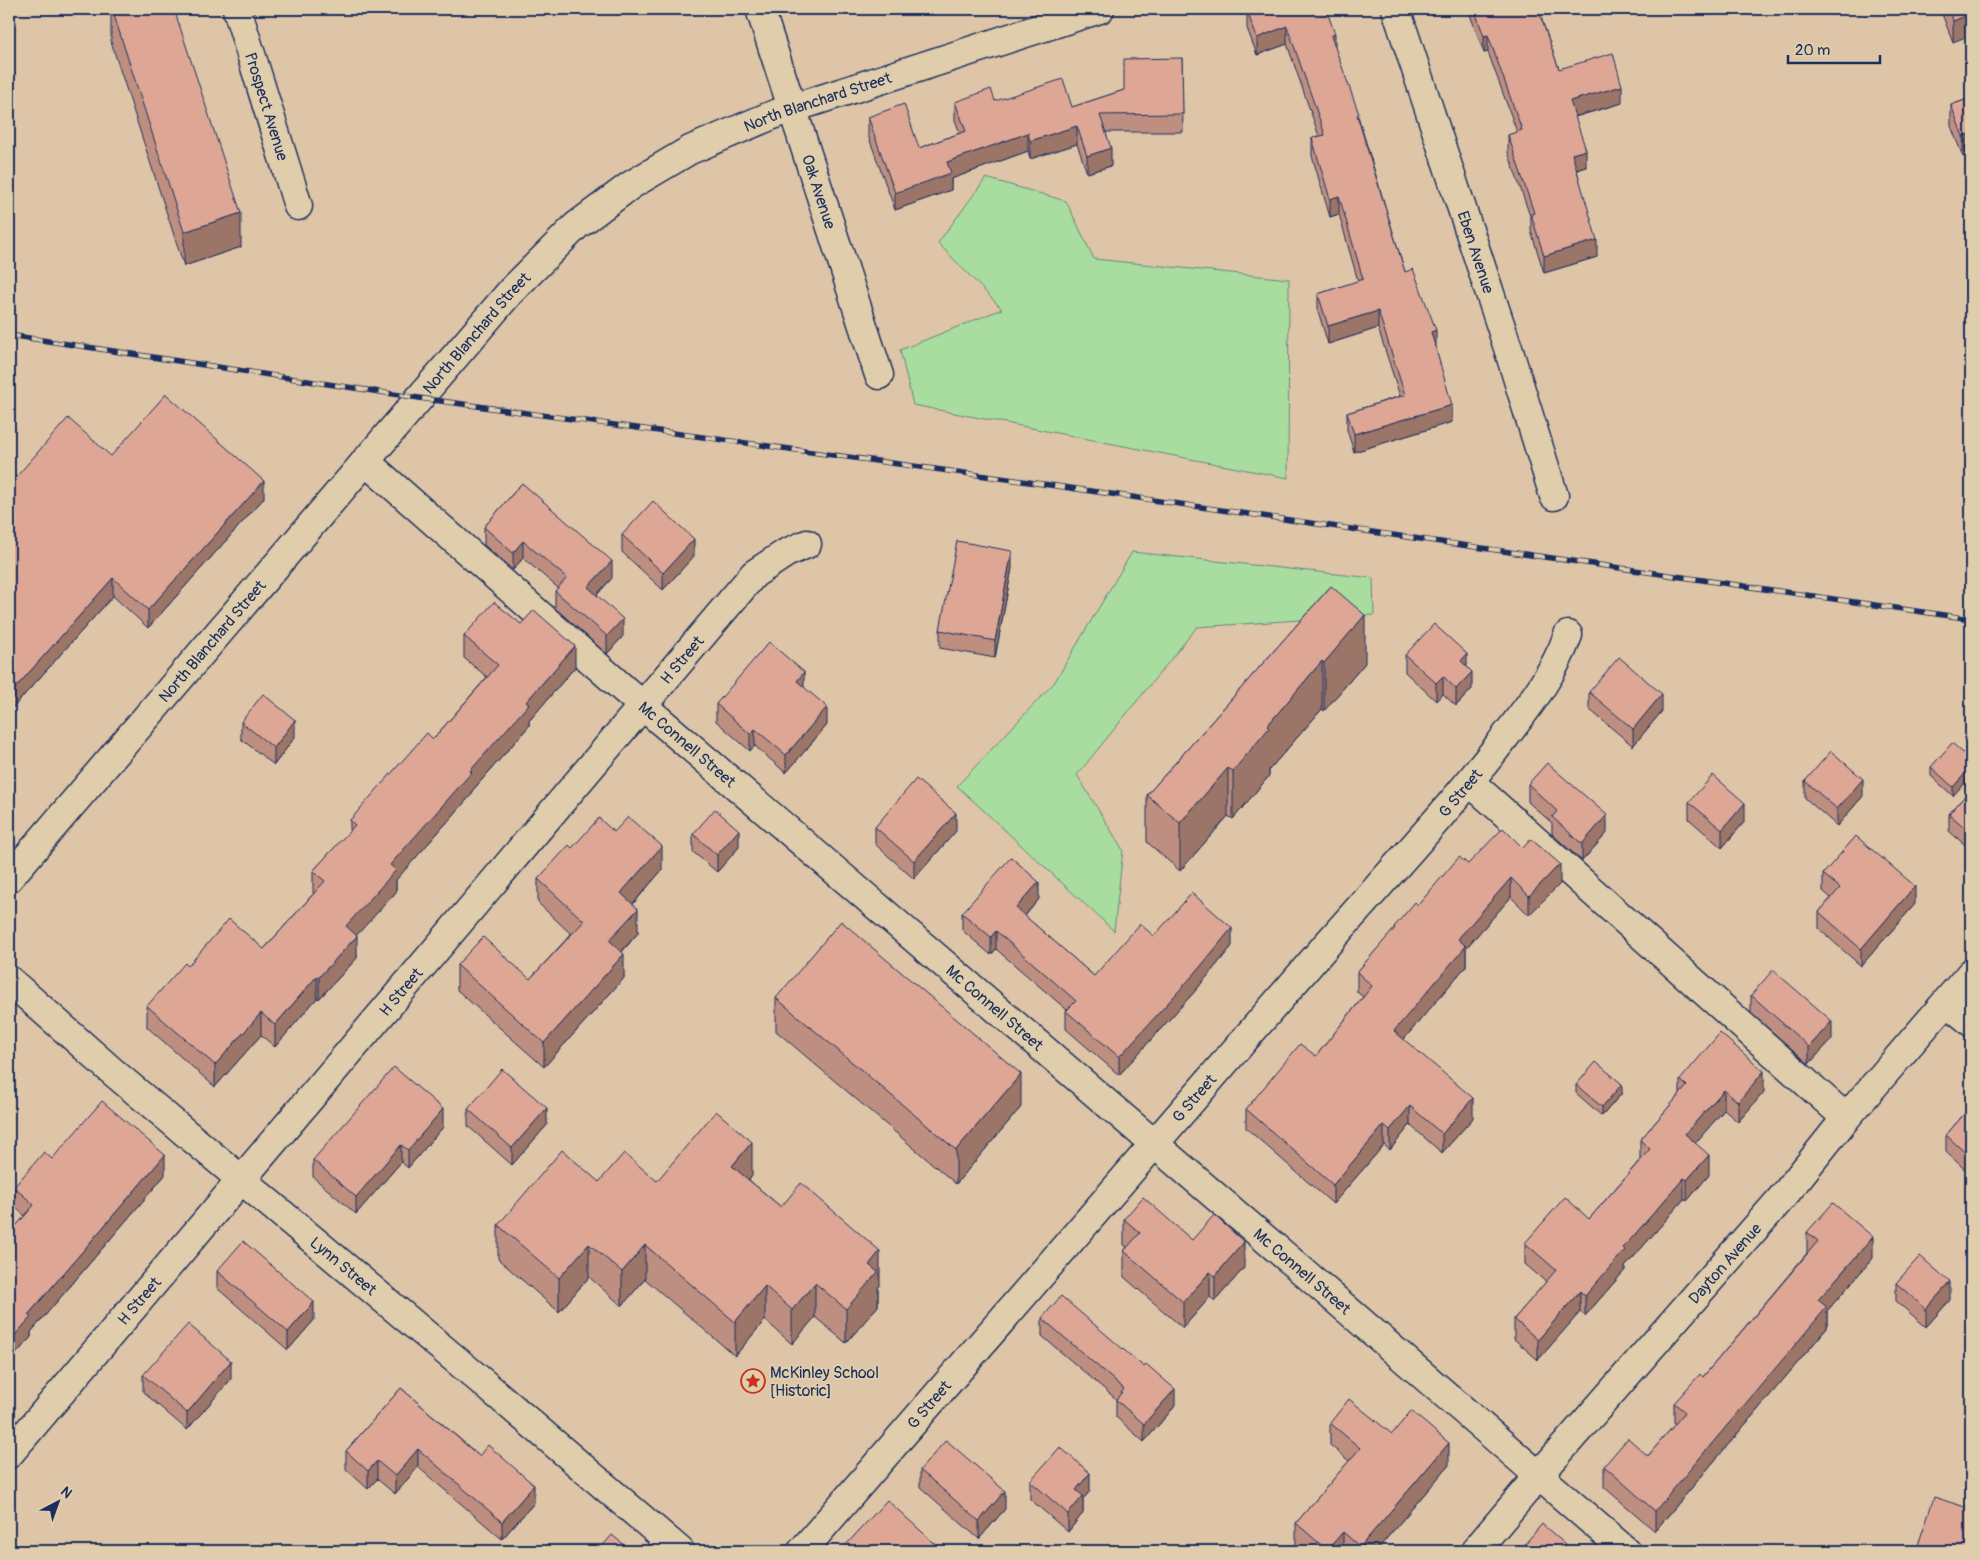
<svg xmlns="http://www.w3.org/2000/svg" width="1980" height="1560" font-family="Pangolin,sans-serif">
<rect width="100%" height="100%" fill="#dfc5a7"/>
<filter id="ink" filterUnits="userSpaceOnUse"><feTurbulence type="fractalNoise" baseFrequency=".02" numOctaves="2"/><feDisplacementMap in="SourceGraphic" scale="10" xChannelSelector="R" yChannelSelector="G"/><feConvolveMatrix kernelMatrix="1 2 1 2 8 2 1 2 1" color-interpolation-filters="sRGB"/></filter>
<g filter="url(#ink)">
<g fill="#a8dd9f" stroke="#62867e">
<path d="M986 178 1066 201 1094 259 1289 279 1288 478 913 405 900 350 1002 309 938 243Z"/>
<path d="M1132 552 1373 578 1374 615 1197 627 1077 775 1123 850 1114 931 957 786 1054 683Z"/>
</g>
<g fill="none" stroke-linecap="round" stroke-linejoin="round">
<g stroke="#1b2f5e" stroke-width="31">
<g id="minor">
<path id="s1" d="M237 9 298 206"/>
<path id="s2" d="M760 9 879 375"/>
<path id="s3" d="M1396 9 1508 348 1554 496"/>
<path id="s4" d="M365 461 643 706 1298 1267 1626 1551"/>
<path d="M1470 782 1846 1118"/>
<path id="s5" d="M9 878 511 291 576 226 631 185 690 150 775 114 1100 9"/>
<path id="s6" d="M9 980 113 1072 486 1385 680 1551"/>
<path d="M1947 1002 1971 1022"/>
<path id="s7" d="M9 1454 754 574 786 553 807 544"/>
<path id="s8" d="M802 1551C977 1348 1153 1145 1329 942 1386 877 1445 814 1498 746 1525 711 1553 677 1568 635"/>
<path id="s9" d="M1475 1551 1539 1475 1786 1193 1846 1118 1971 973"/>
</g>
</g>
<use href="#minor" stroke="#dfcdab" stroke-width="28"/>
<g stroke="#1b2f5e" stroke-width="5.5">
<path id="rail" d="M9 335 419 398 1022 481 1971 619"/>
</g>
<use href="#rail" stroke="#dfcdab" stroke-width="4" stroke-dasharray="11" stroke-linecap="butt"/>
</g>
<g fill="#be8f80" stroke="#1b2f5e">
<path d="M111 9 241 247 184 266 111 42Z"/>
<path d="M1253 9 1335 49 1359 119 1405 272 1436 348 1452 422 1354 452 1347 430V413L1400 396 1378 328 1328 344 1318 311V294L1358 281 1339 214 1330 217 1312 156V138L1319 136 1287 44 1257 55 1247 28V11Z"/>
<path d="M1468 9H1538L1559 69 1622 103 1575 117 1586 167 1577 170 1597 257 1544 273 1531 231V219L1508 152V135L1517 132 1488 52 1484 53Z"/>
<path d="M1940 9H1971L1953 42Z"/>
<path d="M1182 58 1183 132H1106L1111 166 1087 173 1077 144 1030 159 1028 151 951 179V190L895 210 868 135V117L919 148 960 133 955 120V102L995 101 1072 107 1124 90Z"/>
<path d="M1971 98V163L1968 155 1963 157 1951 126V105Z"/>
<path d="M111 456 264 498 148 628 113 596 9 712V485Z"/>
<path d="M522 483 612 578 597 595 623 636 607 654 555 608V591L558 588 523 558 513 570 484 545V527Z"/>
<path d="M622 535 694 556 663 590 622 552Z"/>
<path d="M1012 568 995 658 940 648V630Z"/>
<path d="M1331 586 1365 663 1324 711 1322 709 1269 770V776L1233 819 1228 816 1180 871 1147 842V795Z"/>
<path d="M521 624 575 667 529 721V726L472 791V794L396 880V892L356 935 357 958 319 999 317 998 275 1047 261 1035 215 1087 147 1027V1006L188 966 264 949 314 893H313V871L350 831V820L433 739 487 677 464 658V636Z"/>
<path d="M1405 655 1467 667 1472 689 1456 706 1443 694 1436 701 1405 672Z"/>
<path d="M804 687 827 725 786 773 755 746 750 751 716 721V704Z"/>
<path d="M1589 692 1662 711 1633 746 1589 709Z"/>
<path d="M241 722 295 737 274 765 241 739Z"/>
<path d="M1971 760 1953 796 1931 776V767Z"/>
<path d="M1805 781 1863 796 1837 826 1805 798Z"/>
<path d="M1528 784 1607 833 1582 861 1552 834V823L1528 802Z"/>
<path d="M1971 789V850L1949 831V814Z"/>
<path d="M1689 802 1745 821 1722 848 1689 819Z"/>
<path d="M875 827 956 831 914 879 875 844Z"/>
<path d="M614 832 662 870 633 904 638 933 622 952 624 978 544 1067 457 990V965L530 979 571 934 538 903V879Z"/>
<path d="M693 834 739 847 717 872 693 852Z"/>
<path d="M1468 864 1560 884 1529 915 1511 897 1466 948V966L1404 1039 1473 1118 1442 1153 1410 1125 1390 1150 1384 1145 1333 1204 1246 1128V1109L1316 1056 1363 997 1357 992V972L1394 930V927L1418 905Z"/>
<path d="M1823 874 1915 904 1861 966 1819 929V912L1831 898 1823 891Z"/>
<path d="M1039 899 1025 916 1094 976 1154 936 1232 946 1196 990 1119 1075 1066 1029V1011L1067 1010 996 949 991 955 962 930V913Z"/>
<path d="M1751 995 1832 1039 1809 1064 1751 1013Z"/>
<path d="M776 998 1021 1107 956 1184 776 1031Z"/>
<path d="M1680 1080 1764 1092 1738 1122 1724 1110 1695 1143 1709 1175 1687 1201 1684 1199 1625 1267V1270L1585 1316 1580 1312 1538 1360 1514 1339V1319L1546 1282 1525 1264V1243L1589 1219 1640 1160V1140L1680 1094Z"/>
<path d="M1576 1085 1622 1093 1602 1116 1576 1093Z"/>
<path d="M1971 1106V1175L1946 1152V1135Z"/>
<path d="M468 1109 547 1125 512 1165 468 1126Z"/>
<path d="M443 1127 408 1168 401 1162 356 1214 313 1177V1160Z"/>
<path d="M52 1159 165 1175 31 1332V1337L9 1362V1234L25 1216 14 1206V1187Z"/>
<path d="M752 1176 749 1180 781 1207 880 1285 878 1288V1306L846 1343 815 1317 792 1344 765 1320 735 1356 645 1279 622 1306 589 1277 559 1312 498 1259V1225L599 1182 657 1181Z"/>
<path d="M1124 1219 1192 1240 1244 1268 1215 1301 1210 1297 1183 1328 1124 1277V1251L1127 1247 1124 1245Z"/>
<path d="M1807 1232 1873 1258 1827 1311V1328L1655 1531 1604 1487V1466L1648 1456 1675 1424H1674V1403L1703 1377 1807 1253Z"/>
<path d="M217 1271 314 1320 288 1350 217 1288Z"/>
<path d="M1896 1283 1950 1300 1926 1327 1896 1301Z"/>
<path d="M1042 1318 1175 1406 1144 1442 1116 1417V1399L1042 1336Z"/>
<path d="M143 1375 231 1379 187 1430 143 1392Z"/>
<path d="M401 1388 534 1503 502 1539 418 1467 395 1494 377 1479 368 1489 346 1469V1451Z"/>
<path d="M1330 1423 1392 1434 1449 1465 1376 1551H1303L1296 1545V1523L1349 1461 1330 1445Z"/>
<path d="M920 1470 1005 1509 979 1539 920 1487Z"/>
<path d="M1030 1481 1090 1491 1083 1499V1513L1068 1532 1030 1499Z"/>
</g>
<g fill="#9b7468" stroke="#1b2f5e">
<path d="M1971 14V35L1953 42V21Z"/>
<path d="M1287 26V44L1257 55V38Z"/>
<path d="M1335 34V52L1331 36Z"/>
<path d="M1488 35V52L1484 53V36Z"/>
<path d="M1622 86V103L1570 118V101Z"/>
<path d="M1077 126V144L1030 159V141Z"/>
<path d="M1028 133V151L951 179V190L895 210V193L947 162Z"/>
<path d="M1968 134V155L1963 157V136Z"/>
<path d="M1111 148V166L1087 173V156Z"/>
<path d="M1586 150V167L1572 171V154Z"/>
<path d="M1339 196V214L1330 217V199Z"/>
<path d="M241 213V247L184 266V232Z"/>
<path d="M1597 240V257L1544 273V256Z"/>
<path d="M1378 311V328L1328 344V326Z"/>
<path d="M1436 330V348L1431 332Z"/>
<path d="M1452 405V422L1354 452V434Z"/>
<path d="M264 481V498L148 628V610Z"/>
<path d="M694 539V556L663 590V573Z"/>
<path d="M523 541V558L513 570V553Z"/>
<path d="M1012 551V568L995 658V641Z"/>
<path d="M612 561V578L588 604V587Z"/>
<path d="M113 578V596L9 712V695Z"/>
<path d="M1365 615V663L1324 711V663Z"/>
<path d="M623 619V636L607 654V636Z"/>
<path d="M575 646V667L529 721V726L472 791V794L396 880V892L346 947V926L390 865 470 771 526 702Z"/>
<path d="M1467 654V672L1461 661Z"/>
<path d="M1322 661V709L1269 770V776L1233 819V771L1267 726Z"/>
<path d="M804 672V690L797 681Z"/>
<path d="M1472 672V689L1456 706V689Z"/>
<path d="M1443 676V694L1436 701V683Z"/>
<path d="M1662 694V711L1633 746V729Z"/>
<path d="M827 707V725L786 773V755Z"/>
<path d="M295 720V737L274 765V748Z"/>
<path d="M755 729V746L750 751V734Z"/>
<path d="M1971 767V776L1953 796V787Z"/>
<path d="M1228 768V816L1180 871V823Z"/>
<path d="M1863 779V796L1837 826V809Z"/>
<path d="M1745 803V821L1722 848V830Z"/>
<path d="M956 813V831L914 879V861Z"/>
<path d="M1607 815V833L1582 861V844Z"/>
<path d="M739 830V847L717 872V855Z"/>
<path d="M662 846V870L621 917V893Z"/>
<path d="M1560 864V884L1529 915V896Z"/>
<path d="M1511 878V897L1466 948V966L1394 1051V1031L1458 939Z"/>
<path d="M1039 882V899L1016 926V908Z"/>
<path d="M1915 886V904L1861 966V949Z"/>
<path d="M638 909V933L609 965V940Z"/>
<path d="M1232 928V946L1196 990 1119 1075V1057Z"/>
<path d="M996 931V949L991 955V937Z"/>
<path d="M357 936V958L319 999V977Z"/>
<path d="M624 954V978L544 1067V1043Z"/>
<path d="M317 976V998L275 1047V1025Z"/>
<path d="M261 1013V1035L215 1087V1065Z"/>
<path d="M1832 1021V1039L1809 1064V1047Z"/>
<path d="M1764 1071V1092L1738 1122V1102Z"/>
<path d="M1021 1074V1107L956 1184V1150Z"/>
<path d="M1622 1084V1093L1602 1116V1107Z"/>
<path d="M1724 1090V1110L1685 1155V1134Z"/>
<path d="M1473 1098V1118L1442 1153V1134Z"/>
<path d="M1410 1106V1125L1390 1150V1130Z"/>
<path d="M547 1108V1125L512 1165V1148Z"/>
<path d="M443 1109V1127L408 1168V1150Z"/>
<path d="M1384 1125V1145L1333 1204V1185Z"/>
<path d="M752 1142V1176L732 1199V1166Z"/>
<path d="M401 1145V1162L356 1214V1197Z"/>
<path d="M165 1155V1175L31 1332V1337L9 1362V1342L28 1315Z"/>
<path d="M1709 1155V1175L1687 1201V1180Z"/>
<path d="M1684 1178V1199L1625 1267V1270L1585 1316V1296L1623 1248Z"/>
<path d="M1873 1237V1258L1827 1311V1328L1655 1531V1511L1818 1300Z"/>
<path d="M1244 1242V1268L1215 1301V1276Z"/>
<path d="M589 1244V1277L559 1312V1278Z"/>
<path d="M645 1245V1279L622 1306V1272Z"/>
<path d="M880 1251V1285L878 1288V1306L846 1343V1309L869 1265Z"/>
<path d="M1210 1272V1297L1183 1328V1302Z"/>
<path d="M1950 1282V1300L1926 1327V1309Z"/>
<path d="M815 1283V1317L792 1344V1310Z"/>
<path d="M765 1286V1320L735 1356V1322Z"/>
<path d="M1580 1291V1312L1538 1360V1340Z"/>
<path d="M314 1302V1320L288 1350V1332Z"/>
<path d="M231 1361V1379L187 1430V1413Z"/>
<path d="M1175 1389V1406L1144 1442V1424Z"/>
<path d="M1449 1443V1465L1376 1551H1360V1547Z"/>
<path d="M418 1449V1467L395 1494V1476Z"/>
<path d="M377 1461V1479L368 1489V1471Z"/>
<path d="M1090 1473V1491L1083 1499V1513L1068 1532V1514L1076 1490Z"/>
<path d="M534 1485V1503L502 1539V1522Z"/>
<path d="M1005 1491V1509L979 1539V1521Z"/>
<path d="M1343 1532V1551H1327V1550Z"/>
</g>
<g fill="#dda695" stroke="#1b2f5e">
<path d="M112 9H174L241 213 184 232Z"/>
<path d="M1253 9H1326L1335 34 1331 36 1359 114 1357 115 1405 272 1413 269 1436 330 1431 332 1452 405 1354 434 1347 413 1405 395 1378 311 1328 326 1318 294 1363 279 1339 196 1330 199 1312 138 1325 135 1287 26 1257 38 1247 11Z"/>
<path d="M1474 9H1538L1559 69 1613 53 1622 86 1570 101 1586 150 1572 154 1597 240 1544 256 1531 214 1534 213 1508 135 1522 130 1488 35 1484 36Z"/>
<path d="M1948 9H1971V14L1953 21Z"/>
<path d="M1182 58 1183 114 1100 115 1111 148 1087 156 1077 126 1030 141 1028 133 947 162 951 173 895 193 868 117 904 104 919 148 966 131 955 102 991 89 995 101 1063 79 1072 107 1124 90V59Z"/>
<path d="M1971 98V143L1968 134 1963 136 1951 105Z"/>
<path d="M166 394 264 481 148 610 113 578 9 695V485L68 418 111 456Z"/>
<path d="M522 483 612 561 588 587 623 619 607 636 555 591 567 578 523 541 513 553 484 527Z"/>
<path d="M653 501 694 539 663 573 622 535Z"/>
<path d="M957 541 1012 551 995 641 940 630Z"/>
<path d="M1331 586 1365 615 1324 663 1322 661 1267 726 1269 728 1233 771 1228 768 1180 823 1147 795Z"/>
<path d="M494 602 521 624 534 610 575 646 526 702 529 704 470 771 472 772 390 865 396 870 346 926 357 936 319 977 317 976 275 1025 261 1013 215 1065 147 1006 185 963 188 966 229 919 264 949 325 881 313 871 355 825 350 820 427 733 433 739 498 665 464 636Z"/>
<path d="M1434 624 1467 654 1461 661 1472 672 1456 689 1443 676 1436 683 1405 655Z"/>
<path d="M769 642 804 672 797 681 827 707 786 755 755 729 750 734 716 704Z"/>
<path d="M1619 657 1662 694 1633 729 1589 692Z"/>
<path d="M263 694 295 720 274 748 241 722Z"/>
<path d="M1952 743 1971 760V767L1953 787 1931 767Z"/>
<path d="M1831 751 1863 779 1837 809 1805 781Z"/>
<path d="M1547 763 1607 815 1582 844 1552 817 1557 811 1528 784Z"/>
<path d="M1713 775 1745 803 1722 830 1689 802Z"/>
<path d="M916 779 956 813 914 861 875 827Z"/>
<path d="M1971 789V833L1949 814Z"/>
<path d="M715 809 739 830 717 855 693 834Z"/>
<path d="M628 817 662 846 621 893 638 909 609 940 624 954 544 1043 457 965 483 937 530 979 584 921 538 879 569 845 572 848 599 818 614 832Z"/>
<path d="M1503 828 1523 848 1531 839 1560 864 1529 896 1511 878 1458 939 1466 946 1394 1031 1473 1098 1442 1134 1410 1106 1390 1130 1384 1125 1333 1185 1246 1109 1300 1044 1316 1056 1372 986 1357 972 1395 928 1394 927 1415 902 1418 905 1459 857 1468 864Z"/>
<path d="M1856 836 1915 886 1861 949 1819 912 1840 888 1823 874Z"/>
<path d="M1011 857 1039 882 1016 908 1094 976 1140 924 1154 936 1192 893 1232 928 1196 972 1119 1057 1066 1011 1076 1001 996 931 991 937 962 913Z"/>
<path d="M841 921 1021 1074 956 1150 776 998Z"/>
<path d="M1773 970 1832 1021 1809 1047 1751 995Z"/>
<path d="M1720 1033 1764 1071 1738 1102 1724 1090 1685 1134 1709 1155 1687 1180 1684 1178 1623 1248 1625 1250 1585 1296 1580 1291 1538 1340 1514 1319 1556 1270 1525 1243 1565 1197 1589 1219 1650 1149 1640 1140 1687 1086 1680 1080Z"/>
<path d="M1596 1062 1622 1084 1602 1107 1576 1085Z"/>
<path d="M394 1067 443 1109 408 1150 401 1145 356 1197 313 1160Z"/>
<path d="M502 1069 547 1108 512 1148 468 1109Z"/>
<path d="M102 1101 165 1155 28 1315 31 1317 9 1342V1234L34 1205 14 1187 44 1152 52 1159Z"/>
<path d="M1971 1106V1158L1946 1135Z"/>
<path d="M716 1111 752 1142 732 1166 781 1207 801 1183 880 1251 869 1265 878 1272 846 1309 815 1283 792 1310 765 1286 735 1322 645 1245 622 1272 589 1244 559 1278 498 1225 562 1150 599 1182 624 1153 657 1181Z"/>
<path d="M1143 1197 1192 1240 1214 1215 1244 1242 1215 1276 1210 1272 1183 1302 1124 1251 1140 1233 1124 1219Z"/>
<path d="M1833 1203 1873 1237 1818 1300 1827 1307 1655 1511 1604 1466 1628 1438 1648 1456 1685 1412 1674 1403 1700 1374 1703 1377 1818 1241 1807 1232Z"/>
<path d="M243 1241 314 1302 288 1332 217 1271Z"/>
<path d="M1920 1256 1950 1282 1926 1309 1896 1283Z"/>
<path d="M1061 1296 1144 1367 1146 1364 1175 1389 1144 1424 1116 1400 1124 1389 1042 1318Z"/>
<path d="M188 1324 231 1361 187 1413 143 1375Z"/>
<path d="M401 1388 479 1456 488 1445 534 1485 502 1522 418 1449 395 1476 377 1461 368 1471 346 1451Z"/>
<path d="M1349 1399 1392 1434 1411 1411 1449 1443 1360 1547 1343 1532 1327 1550 1296 1523 1360 1448 1330 1423Z"/>
<path d="M946 1440 1005 1491 979 1521 920 1470Z"/>
<path d="M1060 1447 1090 1473 1076 1490 1083 1496 1068 1514 1030 1481Z"/>
<path d="M1934 1497 1971 1509V1551H1916Z"/>
<path d="M887 1500 943 1551H849L844 1547Z"/>
<path d="M1542 1524 1573 1551H1519Z"/>
<path d="M612 1535 631 1551H598Z"/>
<path d="M1903 1548 1907 1551H1901Z"/>
</g>
</g>
<defs>
<g id="sight-ring" transform="scale(1.25)"><circle r="9.5" fill="#dfcdab" stroke="#c8321e" stroke-width="1.5"/><path d="M0-6L1.8-2.2L6-1.7L2.9 1.2L3.7 5.4L0 3.3L-3.7 5.4L-2.9 1.2L-6-1.7L-1.8-2.2Z" fill="#c8321e"/></g>
</defs>
<g fill-rule="evenodd">
<use href="#sight-ring" x="753" y="1381"/>
</g>
<g text-anchor="middle" stroke-width="4" stroke-linejoin="round" paint-order="stroke">
<g font-size="16" fill="#1b2f5e" stroke="#dfcdab">
<text dy="6" stroke="none"><textPath href="#s5" startOffset="1138">North Blanchard Street</textPath></text>
<text dy="6" stroke="none"><textPath href="#s1" startOffset="102">Prospect Avenue</textPath></text>
<text dy="6" stroke="none"><textPath href="#s2" startOffset="192">Oak Avenue</textPath></text>
<text dy="6" stroke="none"><textPath href="#s3" startOffset="256">Eben Avenue</textPath></text>
<text dy="6" stroke="none"><textPath href="#s5" startOffset="718">North Blanchard Street</textPath></text>
<text dy="6" stroke="none"><textPath href="#s5" startOffset="312">North Blanchard Street</textPath></text>
<text dy="6" stroke="none"><textPath href="#s7" startOffset="1041">H Street</textPath></text>
<text dy="6" stroke="none"><textPath href="#s4" startOffset="429">Mc Connell Street</textPath></text>
<text dy="6" stroke="none"><textPath href="#s8" startOffset="1004">G Street</textPath></text>
<text dy="6" stroke="none"><textPath href="#s7" startOffset="606">H Street</textPath></text>
<text dy="6" stroke="none"><textPath href="#s4" startOffset="834">Mc Connell Street</textPath></text>
<text dy="6" stroke="none"><textPath href="#s8" startOffset="599">G Street</textPath></text>
<text dy="6" stroke="none"><textPath href="#s9" startOffset="381">Dayton Avenue</textPath></text>
<text dy="6" stroke="none"><textPath href="#s6" startOffset="440">Lynn Street</textPath></text>
<text dy="6" stroke="none"><textPath href="#s4" startOffset="1239">Mc Connell Street</textPath></text>
<text dy="6" stroke="none"><textPath href="#s7" startOffset="201">H Street</textPath></text>
<text dy="6" stroke="none"><textPath href="#s8" startOffset="194">G Street</textPath></text>
</g>
<g font-size="16" fill="#1b2f5e" stroke="#dfcdab" text-anchor="start">
<text x="770" y="1378">McKinley School<tspan x="770" dy="18">[Historic]</tspan></text>
</g>
</g>
<rect width="1980" height="1560" fill="none" stroke="#dfcdab" stroke-width="30"/>
<rect x="15" y="15" width="1950" height="1530" fill="none" stroke="#1b2f5e" stroke-width="2" filter="url(#ink)"/>
<g transform="translate(58 1502) rotate(41)" stroke="#dfcdab" stroke-width="4" paint-order="stroke">
<path d="M0-4L9 19L0 12L-9 19Z" fill="#1b2f5e"/>
<text y="-8" font-size="14" font-weight="bold" text-anchor="middle" fill="#1b2f5e">N</text>
</g>
<path d="M1788 55v8h92v-8" fill="none" stroke="#1b2f5e" stroke-width="2.5"/>
<text x="1795" y="55" font-size="15" fill="#1b2f5e" stroke="#dfcdab" stroke-width="4" paint-order="stroke">20 m</text>
</svg>
